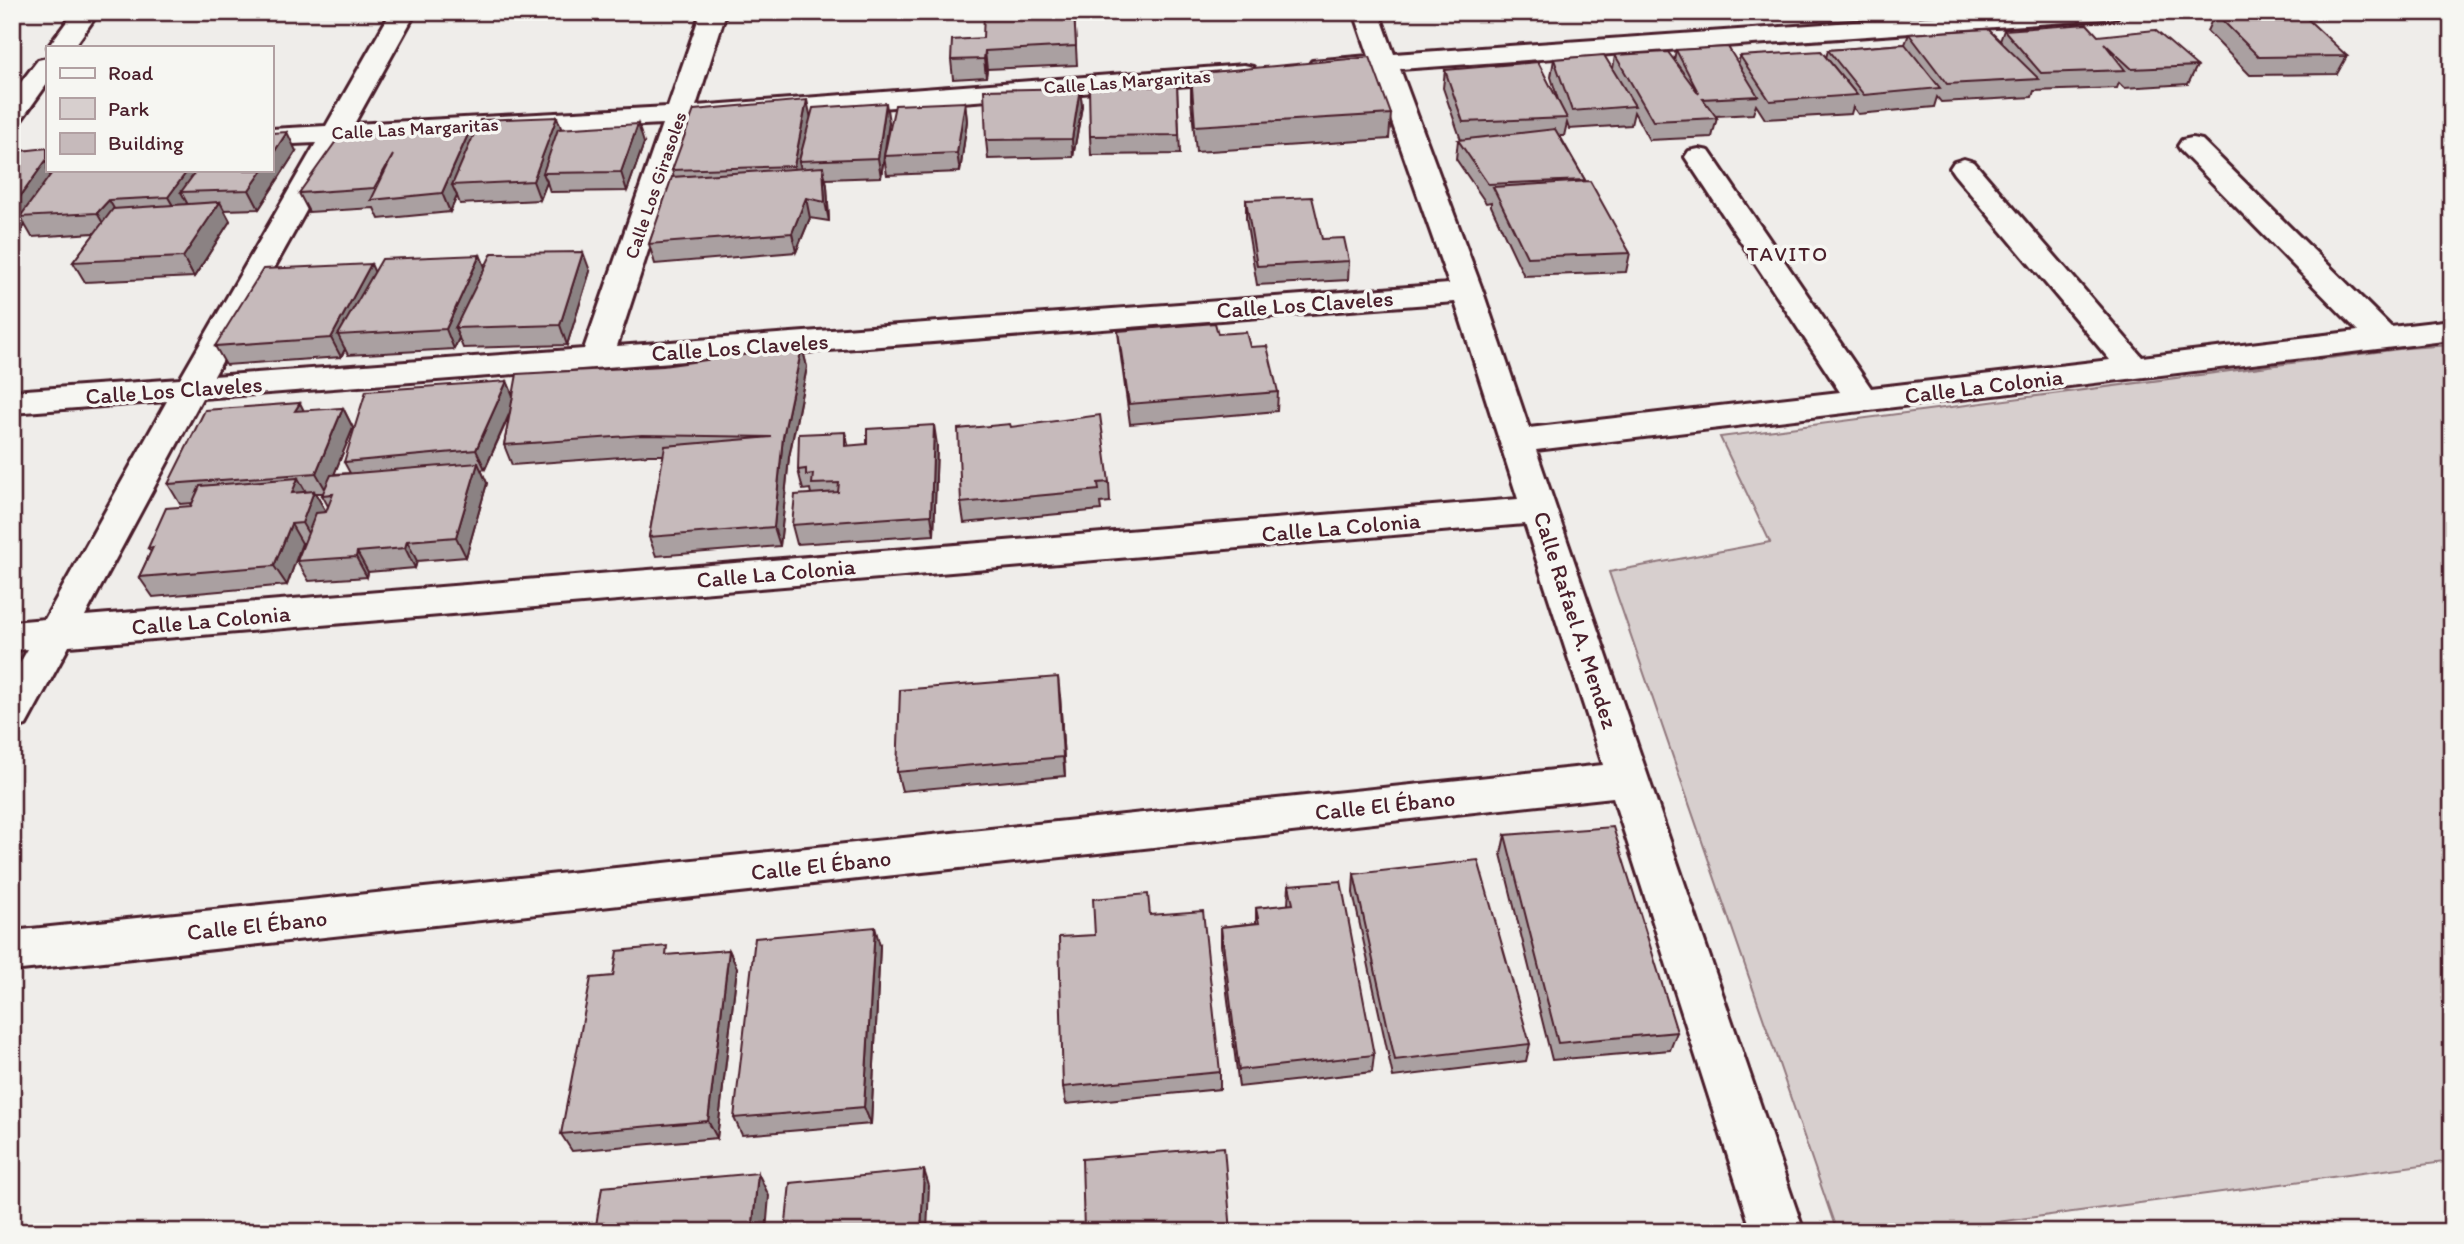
<svg xmlns="http://www.w3.org/2000/svg" width="2464" height="1244" font-family="Itim,sans-serif">
<rect width="100%" height="100%" fill="#efedea"/>
<filter id="ink" filterUnits="userSpaceOnUse"><feTurbulence type="fractalNoise" baseFrequency=".0143" numOctaves="2"/><feDisplacementMap in="SourceGraphic" scale="14" xChannelSelector="R" yChannelSelector="G"/><feConvolveMatrix kernelMatrix="1 2 1 2 8 2 1 2 1" color-interpolation-filters="sRGB"/></filter>
<g filter="url(#ink)">
<path fill="#d7cfce" stroke="#90777c" stroke-width="2" d="M2452 345V1161L1923 1232H1837L1609 572 1770 542 1720 437 2407 348Z"/>
<g fill="none" stroke-linecap="round" stroke-linejoin="round">
<g stroke="#4a1f2b" stroke-width="6">
<g id="minor">
<path d="M74 12H99L74 47H48Z"/>
<path d="M391 12H416L354 124 668 107 701 12H726L696 106 1244 65 1253 67 1257 73 1253 79 1244 81 690 122 617 346 1449 284 1374 71 1321 75 1312 73 1308 67 1312 61 1369 56 1354 12H1379L1394 54 1997 12H2120L2117 17 2108 19 1400 69 1483 292 1529 428 1840 392 1685 157 1689 151 1699 149 1709 151 1871 388 2110 360 1954 174 1950 168 1954 162 1964 159 1974 162 2142 357 2358 331 2182 152 2178 146 2182 140 2192 138 2202 140 2391 327 2452 320V340L1536 450 1804 1232H1752L1613 797 12 971V931L1603 765 1525 524 69 646 26 725 12 730V677L28 649 12 650V622L45 619 167 401 12 413V391L180 379 316 143 271 145V129L326 126ZM662 124 584 349 214 376 345 141ZM1455 302 1518 499 85 616 202 398Z"/>
<path d="M47 58V84L22 119 12 121V94L38 60Z"/>
</g>
</g>
<use href="#minor" fill="#f6f6f2" fill-rule="evenodd"/>
</g>
<g fill="#aaa0a1" stroke="#4a1f2b" stroke-width="2" fill-rule="evenodd">
<path d="M738 12H791V15L739 17Z"/>
<path d="M1074 12 1077 65 987 69 986 77 953 79 951 60 983 38Z"/>
<path d="M2215 13 2347 56 2337 74 2250 75 2207 31Z"/>
<path d="M2004 30 2098 36 2197 66 2188 84 2124 88 2119 83 2117 88 2034 91 2032 97 1941 102 1937 97 1934 107 1858 114 1853 107 1851 114 1765 119 1756 105 1753 114 1716 116 1717 118 1712 137 1649 140 1634 112 1631 125 1569 129 1567 123 1564 136H1560L1585 180V181L1630 253 1626 272 1524 276 1491 206V202L1486 203 1456 159 1458 140H1461L1443 88 1445 70 1559 103 1551 77 1554 59 1613 69 1615 55 1674 60 1676 50 1738 65 1740 56 1826 58 1828 50 1905 44 1909 34 2000 41Z"/>
<path d="M1191 74 1391 114 1389 139 1196 152 1191 100Z"/>
<path d="M1177 86 1180 154 1091 155 1090 136Z"/>
<path d="M1080 88 1082 106 1073 157 988 159 986 140Z"/>
<path d="M965 102 967 121 960 172 887 175 884 157 881 177 826 179 827 186 829 221 810 218 796 252 655 264 649 244 674 177 672 170 811 117 889 122 885 151Z"/>
<path d="M561 129 644 143 627 191 550 192 547 182 540 200 460 204 457 196 450 212 379 219 374 208 309 212 299 193 473 137Z"/>
<path d="M296 151 259 209 224 210 230 221 194 277 85 282 73 262 95 233 32 237 25 225 20 233 12 234V152L47 170Z"/>
<path d="M1246 200 1322 239 1349 261 1348 280 1257 285 1246 219Z"/>
<path d="M480 255 485 267 590 271 567 345 463 348 459 338 454 349 348 355 345 349 341 357 226 365 215 346 374 272Z"/>
<path d="M1118 331 1218 334 1250 347 1278 392 1277 411 1130 424 1120 350Z"/>
<path d="M802 347 807 367 789 457 780 546 656 556 649 537 664 455H649L512 465 504 445 510 414 485 469 481 470 487 483 466 557 417 561 415 568 368 572 367 577 309 581 297 561 304 543H302L287 585 153 597 139 577 151 552 148 548 191 506 192 503 180 504 168 484 304 411 343 408 353 428 334 474 350 473 344 462 507 381 513 395 663 366ZM315 493H324L322 495 328 506 326 512H324L325 510Z"/>
<path d="M1011 427 1109 482 1110 502 1100 503 1101 510 964 523 961 503Z"/>
<path d="M937 445 934 535 797 544 792 525 811 494 810 489 803 490 798 470 848 446Z"/>
<path d="M1060 696 1065 776 902 791 897 772Z"/>
<path d="M1505 835 1677 1032 1670 1050 1552 1060 1501 854Z"/>
<path d="M1354 874 1530 1044 1526 1061 1393 1077 1353 893Z"/>
<path d="M1289 885 1374 1055 1372 1072 1239 1087 1221 945V927L1256 923V908L1288 905Z"/>
<path d="M1150 915 1220 1072V1089L1066 1104 1063 1087Z"/>
<path d="M880 946 871 1124 742 1135 734 1118Z"/>
<path d="M729 950 737 968 717 1138 572 1151 561 1134 671 955Z"/>
</g>
<g fill="#8b8283" stroke="#4a1f2b" stroke-width="2">
<path d="M985 51 987 69 986 77 984 59Z"/>
<path d="M1080 88 1082 106 1073 157 1072 139Z"/>
<path d="M807 100 811 119 799 161 801 169 798 185 794 166Z"/>
<path d="M965 102 967 121 960 172 957 153Z"/>
<path d="M886 103 889 122 881 177 878 158Z"/>
<path d="M557 117 564 136 543 173 547 182 540 200 533 181Z"/>
<path d="M638 124 644 143 627 191 621 172Z"/>
<path d="M470 130 477 149 452 185 457 196 450 212 442 193Z"/>
<path d="M287 132 296 151 259 209 249 190 263 170H271V157Z"/>
<path d="M47 159V170H64L20 217 25 225 20 233 12 222V208Z"/>
<path d="M823 167 827 186 829 221 825 202Z"/>
<path d="M188 170H211L181 192 187 203 179 216 168 197Z"/>
<path d="M806 198 810 218 796 252 792 233Z"/>
<path d="M109 200 120 219 108 232 97 213Z"/>
<path d="M220 202 230 221 194 277 183 257Z"/>
<path d="M583 252 590 271 567 345 560 325Z"/>
<path d="M480 255 488 274 455 328 459 338 454 349 446 329Z"/>
<path d="M371 264 380 284 338 335 345 349 341 357 331 338Z"/>
<path d="M802 347 807 367 789 457 780 546 774 527 783 437Z"/>
<path d="M507 381 515 401 485 469 476 450Z"/>
<path d="M300 403 310 423 295 411Z"/>
<path d="M343 408 353 428 327 492 316 473Z"/>
<path d="M934 425 937 445 934 535 931 515Z"/>
<path d="M845 432 850 452 845 446Z"/>
<path d="M478 463 487 483 466 557 456 537Z"/>
<path d="M298 478 309 497 292 493Z"/>
<path d="M314 491 325 510 313 542 302 523Z"/>
<path d="M291 524 302 543 287 585 274 566Z"/>
<path d="M407 541 417 561 415 568 405 548Z"/>
<path d="M357 552 368 572 367 577 356 557Z"/>
<path d="M1058 677 1060 696 1065 776 1063 757Z"/>
<path d="M875 927 880 946 871 1124 864 1107Z"/>
<path d="M729 950 737 968 717 1138 708 1121Z"/>
<path d="M924 1170 929 1186 927 1232H921Z"/>
<path d="M758 1173 769 1196 766 1232H752Z"/>
</g>
<g fill="#c6babb" stroke="#4a1f2b" stroke-width="2">
<path d="M984 12H1074L1076 46 985 51 984 59 951 60 952 40 983 38Z"/>
<path d="M2300 12 2347 56 2259 57 2215 13Z"/>
<path d="M2087 24 2098 36 2155 30 2197 66 2132 69 2104 43 2125 70 2041 73 2004 30Z"/>
<path d="M1988 29 2039 79 1947 84 1909 34Z"/>
<path d="M1905 44 1940 88 1864 95 1828 50Z"/>
<path d="M1728 47 1758 96 1703 99 1717 118 1653 121 1615 55 1668 52 1699 94 1676 50Z"/>
<path d="M1821 51 1857 95 1770 101 1740 56Z"/>
<path d="M1604 55 1635 106 1572 111 1554 59Z"/>
<path d="M1370 57 1391 114 1195 126 1191 74Z"/>
<path d="M1538 62 1567 118 1463 122 1445 70Z"/>
<path d="M1177 86 1179 135 1090 136 1089 88Z"/>
<path d="M1080 88 1072 139 986 140 984 90Z"/>
<path d="M807 100 794 166 672 170 694 110Z"/>
<path d="M965 102 957 153 884 156 895 105Z"/>
<path d="M886 103 878 158 799 161 813 108Z"/>
<path d="M557 117 533 181 452 185 480 120Z"/>
<path d="M638 124 621 172 543 173 558 129Z"/>
<path d="M1555 129 1585 180 1488 184 1458 140Z"/>
<path d="M470 130 442 193 371 200 393 155 374 188 299 193 339 137Z"/>
<path d="M287 132 271 157V133Z"/>
<path d="M47 148V159L12 208V152Z"/>
<path d="M823 167 825 202 806 198 792 233 649 244 672 177Z"/>
<path d="M54 170H188L168 197 109 200 97 213 20 217Z"/>
<path d="M197 170H263L249 190 181 192Z"/>
<path d="M1590 181 1630 253 1527 257 1493 187Z"/>
<path d="M1312 197 1322 239 1344 238 1349 261 1257 266 1246 200Z"/>
<path d="M220 202 183 257 73 262 113 209Z"/>
<path d="M583 252 560 325 455 328 492 253Z"/>
<path d="M480 255 446 329 338 335 382 259Z"/>
<path d="M371 264 331 338 215 346 263 269Z"/>
<path d="M1215 323 1218 334 1246 332 1250 347 1267 346 1278 392 1129 404 1118 331Z"/>
<path d="M802 347 783 437 774 527 649 537 665 446 772 437 642 435 504 445 517 374 663 366Z"/>
<path d="M507 381 476 450 344 462 366 391Z"/>
<path d="M300 403 295 411 343 408 316 473 168 484 205 410Z"/>
<path d="M1100 415 1109 482 1098 483 1099 490 961 503 958 429 1010 424 1011 427Z"/>
<path d="M934 425 931 515 792 525 795 495 838 492 839 483 812 484 813 474 806 475V469L798 470 799 434 845 432V446L867 444V429Z"/>
<path d="M478 463 456 537 407 541 405 548 357 552 356 557 297 561 316 513 326 512 333 494 322 495 331 475Z"/>
<path d="M298 478 292 493 314 491 302 523 291 524 274 566 139 577 153 547 148 548 166 508 191 506 200 486Z"/>
<path d="M1058 677 1063 757 897 772 900 690Z"/>
<path d="M1613 827 1677 1032 1558 1043 1505 835Z"/>
<path d="M1478 860 1530 1044 1395 1060 1354 874Z"/>
<path d="M1341 881 1374 1055 1239 1070 1221 927 1259 923 1256 908 1293 904 1289 885Z"/>
<path d="M1148 894 1150 915 1203 911 1220 1072 1063 1087 1059 937 1095 935 1093 899Z"/>
<path d="M875 927 864 1107 734 1118 755 938Z"/>
<path d="M667 946 666 955 729 950 708 1121 561 1134 591 978 613 976 617 951Z"/>
<path d="M1224 1147 1231 1232H1084L1082 1159Z"/>
<path d="M924 1170 921 1232H785L790 1183Z"/>
<path d="M758 1173 752 1232H595L602 1187Z"/>
</g>
</g>
<g text-anchor="middle" stroke-width="7" stroke-linejoin="round" paint-order="stroke">
<g font-size="19" fill="#4a1f2b" stroke="#f6f6f2">
<text transform="translate(1127 81) rotate(-4)" y="7">Calle Las Margaritas</text>
<text transform="translate(415 128) rotate(-3)" y="7">Calle Las Margaritas</text>
<text transform="translate(655 185) rotate(-71)" y="7">Calle Los Girasoles</text>
</g>
<g font-size="21" letter-spacing="2" fill="#4a1f2b" stroke="#f6f6f2">
<text x="1788" y="261">TAVITO</text>
</g>
<g font-size="23" fill="#4a1f2b" stroke="#f6f6f2">
<text transform="translate(1305 304) rotate(-4)" y="8">Calle Los Claveles</text>
<text transform="translate(740 347) rotate(-4)" y="8">Calle Los Claveles</text>
<text transform="translate(1984 386) rotate(-7)" y="8">Calle La Colonia</text>
<text transform="translate(174 390) rotate(-4)" y="8">Calle Los Claveles</text>
<text transform="translate(1341 527) rotate(-5)" y="8">Calle La Colonia</text>
<text transform="translate(776 573) rotate(-5)" y="8">Calle La Colonia</text>
<text transform="translate(211 620) rotate(-5)" y="8">Calle La Colonia</text>
<text transform="translate(1576 620) rotate(72)" y="8">Calle Rafael A. Mendez</text>
<text transform="translate(1385 805) rotate(-6)" y="8">Calle El Ébano</text>
<text transform="translate(821 865) rotate(-6)" y="8">Calle El Ébano</text>
<text transform="translate(257 925) rotate(-6)" y="8">Calle El Ébano</text>
</g>
</g>
<rect width="2464" height="1244" fill="none" stroke="#f6f6f2" stroke-width="42"/>
<rect x="21" y="21" width="2422" height="1202" fill="none" stroke="#4a1f2b" stroke-width="2.5" filter="url(#ink)"/>
<rect x="46" y="46" width="228" height="126" fill="#f6f6f2" stroke="#b1a0a2" stroke-width="2"/>
<rect x="60" y="68" width="35" height="10" fill="#f6f6f2" stroke="#b1a0a2" stroke-width="2"/>
<text x="108" y="80" font-size="21" fill="#4a1f2b">Road</text>
<rect x="60" y="98" width="35" height="21" fill="#d7cfce" stroke="#b1a0a2" stroke-width="2"/>
<text x="108" y="116" font-size="21" fill="#4a1f2b">Park</text>
<rect x="60" y="133" width="35" height="21" fill="#c6babb" stroke="#b1a0a2" stroke-width="2"/>
<text x="108" y="150" font-size="21" fill="#4a1f2b">Building</text>
</svg>
